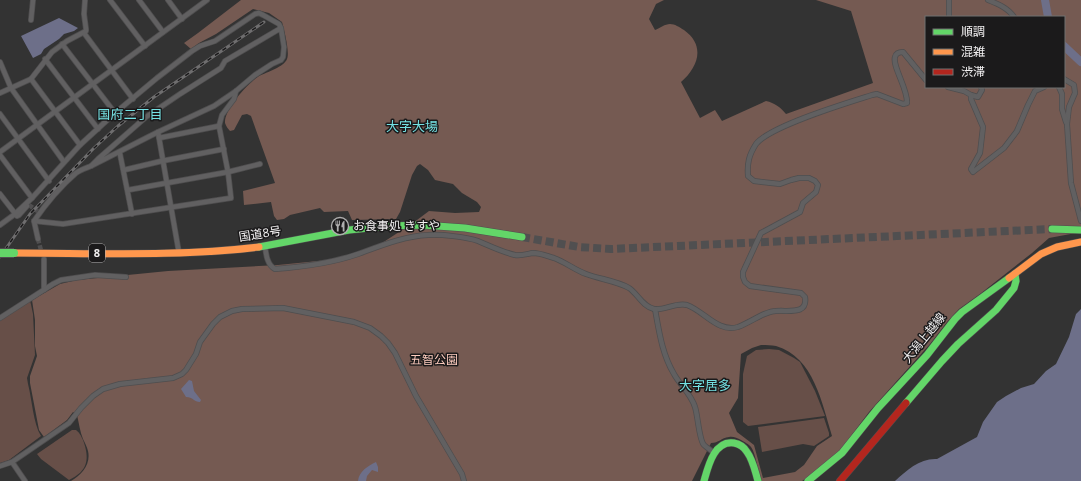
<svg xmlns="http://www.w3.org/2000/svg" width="1081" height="481" font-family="'Open Sans','Noto Sans JP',sans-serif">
<rect width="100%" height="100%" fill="#333"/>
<g fill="#674f48">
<path d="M30 300 33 314 35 355 27 378 28 384C32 399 33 423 41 436L9 460 0 463V321Z"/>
<path d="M769 349 779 350 794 358 800 362 815 391 825 416 748 426 743 422V374L747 356 756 350Z"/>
<path d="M824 418 829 433V436L814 446 803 444 762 452 758 427Z"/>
<path d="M72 430H76C80 433 81 436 83 440 90 459 88 471 69 480L41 459 37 454Z"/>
</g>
<path fill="#755a52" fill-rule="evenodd" d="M241 0H664L656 4 649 19 655 30C660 28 665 24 670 24 675 24 679 27 684 30 706 46 698 67 681 82L700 118 715 110 722 121 766 101C775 103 780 107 786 114L873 83 851 11 816 0H1081V231L1076 233 1049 238 1032 253 980 294 959 309 947 322 930 344 869 412 842 448 833 457 816 471 802 481H761C758 472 756 454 751 447 749 444 744 442 741 440 737 438 733 436 729 437 721 438 719 443 711 443L692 481H71C82 475 91 464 88 451 87 447 85 443 83 439 80 432 79 423 77 415L73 412 67 420 44 437 39 430 30 383V376L37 356 35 346V320L32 300 60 284 77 280 168 271 278 265 328 260 352 254 382 243 413 223 429 211 455 213 479 212 481 207 477 202 462 193 453 184 435 180 428 170 420 164 417 166 412 175 400 212 396 219 352 220 348 211 324 212 320 208 290 215 284 219 277 220 274 216 271 202 244 205 243 191 275 183 251 116 247 114 242 115 234 130 230 131C228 129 226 126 225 123 224 109 248 83 259 76 267 72 284 67 287 59 290 52 284 30 282 22L269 13 253 9 216 34 199 43 191 49 184 43 198 33ZM926 17H1064V87H926ZM761 345C766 345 771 345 776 346 814 357 822 404 832 436L817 446 804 465 795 472 763 478 754 445 737 432 729 413 738 398 741 354 752 348Z"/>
<g fill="#6d6f89">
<path d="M59 18 78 28 74 31 64 34 59 39 44 49 41 54 33 58 21 36Z"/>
<path d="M1081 309V481H895C907 470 920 458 937 459L977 437 983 422 997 402 1006 396 1021 388 1034 384 1046 371 1056 364 1069 337 1076 314Z"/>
<path d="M189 380 192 381 194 391 201 400 200 402C194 402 193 397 186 397L181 389Z"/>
<path d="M376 462 378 467V472L372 470 367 476 366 481H358C359 471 368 466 376 462Z"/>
</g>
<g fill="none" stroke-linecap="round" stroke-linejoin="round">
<g stroke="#6d6f89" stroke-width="8">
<path d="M1045 0 1048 17"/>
<path d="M1064 46 1081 62"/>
</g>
<g stroke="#504f50" stroke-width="4.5" stroke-dasharray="4.5 2" stroke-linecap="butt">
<path d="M29 205 40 213"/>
<path d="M38 239 42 254"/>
</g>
<path stroke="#504f50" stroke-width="8" stroke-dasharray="8 4" stroke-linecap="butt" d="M522 237 579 247 611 249 1052 229"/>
<g stroke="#4f4e4f" stroke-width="6">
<g id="street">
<path d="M110 0 145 46"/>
<path d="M139 0 163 32"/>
<path d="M168 0 182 19"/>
<path d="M988 0C998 4 1008 8 1014 17"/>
<path d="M949 17V0"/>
<path d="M31 20 33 0"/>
<path d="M84 33 133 99"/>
<path d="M62 44 115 113"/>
<path d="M45 59 98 129"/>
<path d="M0 62 11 88 64 162"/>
<path d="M31 79 80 145"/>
<path d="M1064 79 1074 85 1075 93 1069 107 1067 124 1071 183 1081 221"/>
<path d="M948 87 964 91 971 95 978 97 982 90 981 87"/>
<path d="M1059 87 1062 94V109L1066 122"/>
<path d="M0 93 31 79 52 52 67 41 86 31V29L84 14 85 0"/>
<path d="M971 95V99L983 127 980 153 971 169 973 172 1004 148 1017 131 1028 105 1035 91 1044 87"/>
<path d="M0 114 49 181"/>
<path d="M158 132 179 253"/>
<path d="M159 138 219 126"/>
<path d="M0 152 207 0"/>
<path d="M120 154 132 214"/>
<path d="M0 155 32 198"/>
<path d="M91 166C86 168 80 170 76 173 61 186 45 205 34 221L63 224 231 198 228 172 219 126 222 115 234 99 236 91"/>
<path d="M124 170 162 161 224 149"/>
<path d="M128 190 228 172 260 164"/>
<path d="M0 194 17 216 19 215 27 206"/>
<path d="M34 221 38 239"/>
<path d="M0 225 15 214 32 198 80 145 115 113 157 78 192 51 200 46 215 41 255 14 259 13 263 15 279 24 281 28 284 47 283 57 281 60 272 64 255 75 236 91 214 106 158 132 91 166 98 159 146 117 180 94 221 68 225 61 281 28"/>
<path d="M265 246C266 254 267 265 275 269 303 267 332 263 358 254 380 246 404 236 428 235 440 234 467 237 478 241 490 246 502 252 515 255 521 256 527 254 533 253 540 253 547 256 554 258 565 262 575 270 586 274 599 279 617 281 629 288 638 294 642 306 654 309 664 311 676 302 687 305 704 311 718 333 738 327 746 324 754 319 762 315 767 313 771 311 776 311 789 310 808 315 805 297L801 293 750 286 745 282 743 277V272L761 233 800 212 803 203 816 192 818 185 815 181 809 178H799L791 180 780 184 754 181 748 176C747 163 749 155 756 144 770 126 847 103 872 95L877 94 903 104 907 103C908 89 892 66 895 57 896 53 899 52 903 52L926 80"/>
<path d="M44 259V290"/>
<path d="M655 309C659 331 662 354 674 374 680 385 691 394 695 407 698 416 699 440 704 445 707 448 711 450 714 453"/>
<path d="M0 318 53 284 61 280 95 275 126 277"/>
<path d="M12 462 25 481"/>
<path d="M0 466 12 462 69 423 81 408 93 396 103 389 120 384 173 378 182 374 186 370 196 354 200 342 213 324 220 317 232 311 242 309 283 308 354 322 370 328 381 336 388 343 395 353 416 396 462 474 464 481"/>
</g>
</g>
<g stroke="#4f4e4f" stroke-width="8">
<g id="fast">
<path d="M1052 229 1081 230"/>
<path d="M259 247 349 230 389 226 423 225 465 228 522 237"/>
<path d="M906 403 942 361 958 344 996 310 1014 288 1016 281 1015 274"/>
<path d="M704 481C708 467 714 440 734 443 740 444 744 447 747 452 753 460 755 471 758 481"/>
<path d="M808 481 842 453 878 408 927 355 955 319 962 312 1009 278"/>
</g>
</g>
<g stroke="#4f4e4f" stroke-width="8">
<g id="slow">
<path d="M14 253C96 253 178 257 259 247"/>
<path d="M1009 278 1041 254 1057 247 1081 242"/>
</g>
</g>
<g stroke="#4f4e4f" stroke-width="8">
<path id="jam" d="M840 481 906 403"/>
</g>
<use href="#street" stroke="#616061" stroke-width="4.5"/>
<use href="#fast" stroke="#63d668" stroke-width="7"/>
<use href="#slow" stroke="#ff974d" stroke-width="7"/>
<use href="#jam" stroke="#b3261e" stroke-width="7"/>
<g stroke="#6f6e6f" stroke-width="3">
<path id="rail" d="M0 257 30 214 94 148 118 126 154 97 264 22"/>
</g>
<use href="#rail" stroke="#1b1a1b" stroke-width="1.5" stroke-dasharray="4.5" stroke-linecap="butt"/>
<g stroke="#4f4e4f" stroke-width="10" stroke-linecap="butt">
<path id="fast-bridge" d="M0 253H14"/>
</g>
<use href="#fast-bridge" stroke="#63d668" stroke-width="8"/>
</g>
<defs>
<g id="restaurant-ring" transform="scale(0.9)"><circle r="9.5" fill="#1b1a1b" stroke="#afaeae" stroke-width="1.5"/><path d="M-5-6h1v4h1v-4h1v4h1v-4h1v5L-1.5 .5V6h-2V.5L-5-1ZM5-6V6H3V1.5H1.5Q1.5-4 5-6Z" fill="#afaeae"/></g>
</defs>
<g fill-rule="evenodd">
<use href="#restaurant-ring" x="340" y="226"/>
</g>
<g text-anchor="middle" stroke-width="3" stroke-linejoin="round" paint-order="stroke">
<rect fill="#1b1a1b" stroke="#b2b0b1" stroke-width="1" x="89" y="244" width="16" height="18" rx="3"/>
<g font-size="11" font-weight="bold" fill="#f2f0f1">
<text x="97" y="257">8</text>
</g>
<g font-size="12" fill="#f2f0f1" stroke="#1b1a1b" text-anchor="start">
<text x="353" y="230">お食事処 きすや</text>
</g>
<g font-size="12" fill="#f2f0f1" stroke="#1b1a1b">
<text transform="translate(260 234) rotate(-9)" y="4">国道8号</text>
<text transform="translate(924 338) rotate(-51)" y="4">大潟上越線</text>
</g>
<g font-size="12" fill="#fecdbf" stroke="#1b1a1b">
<text x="434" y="364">五智公園</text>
</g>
<g font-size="13" fill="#75e1e3" stroke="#1b1a1b">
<text x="130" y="119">国府二丁目</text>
<text x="412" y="131">大字大場</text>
<text x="705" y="390">大字居多</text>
</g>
</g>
<rect x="925" y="16" width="140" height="72" fill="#1b1a1b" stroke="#717071"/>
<rect x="933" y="29" width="20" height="6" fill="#63d668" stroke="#717071"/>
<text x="961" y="36" font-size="12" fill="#f2f0f1">順調</text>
<rect x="933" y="49" width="20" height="6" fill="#ff974d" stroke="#717071"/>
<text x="961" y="56" font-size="12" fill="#f2f0f1">混雑</text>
<rect x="933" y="69" width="20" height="6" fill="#b3261e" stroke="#717071"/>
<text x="961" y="76" font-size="12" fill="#f2f0f1">渋滞</text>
</svg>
